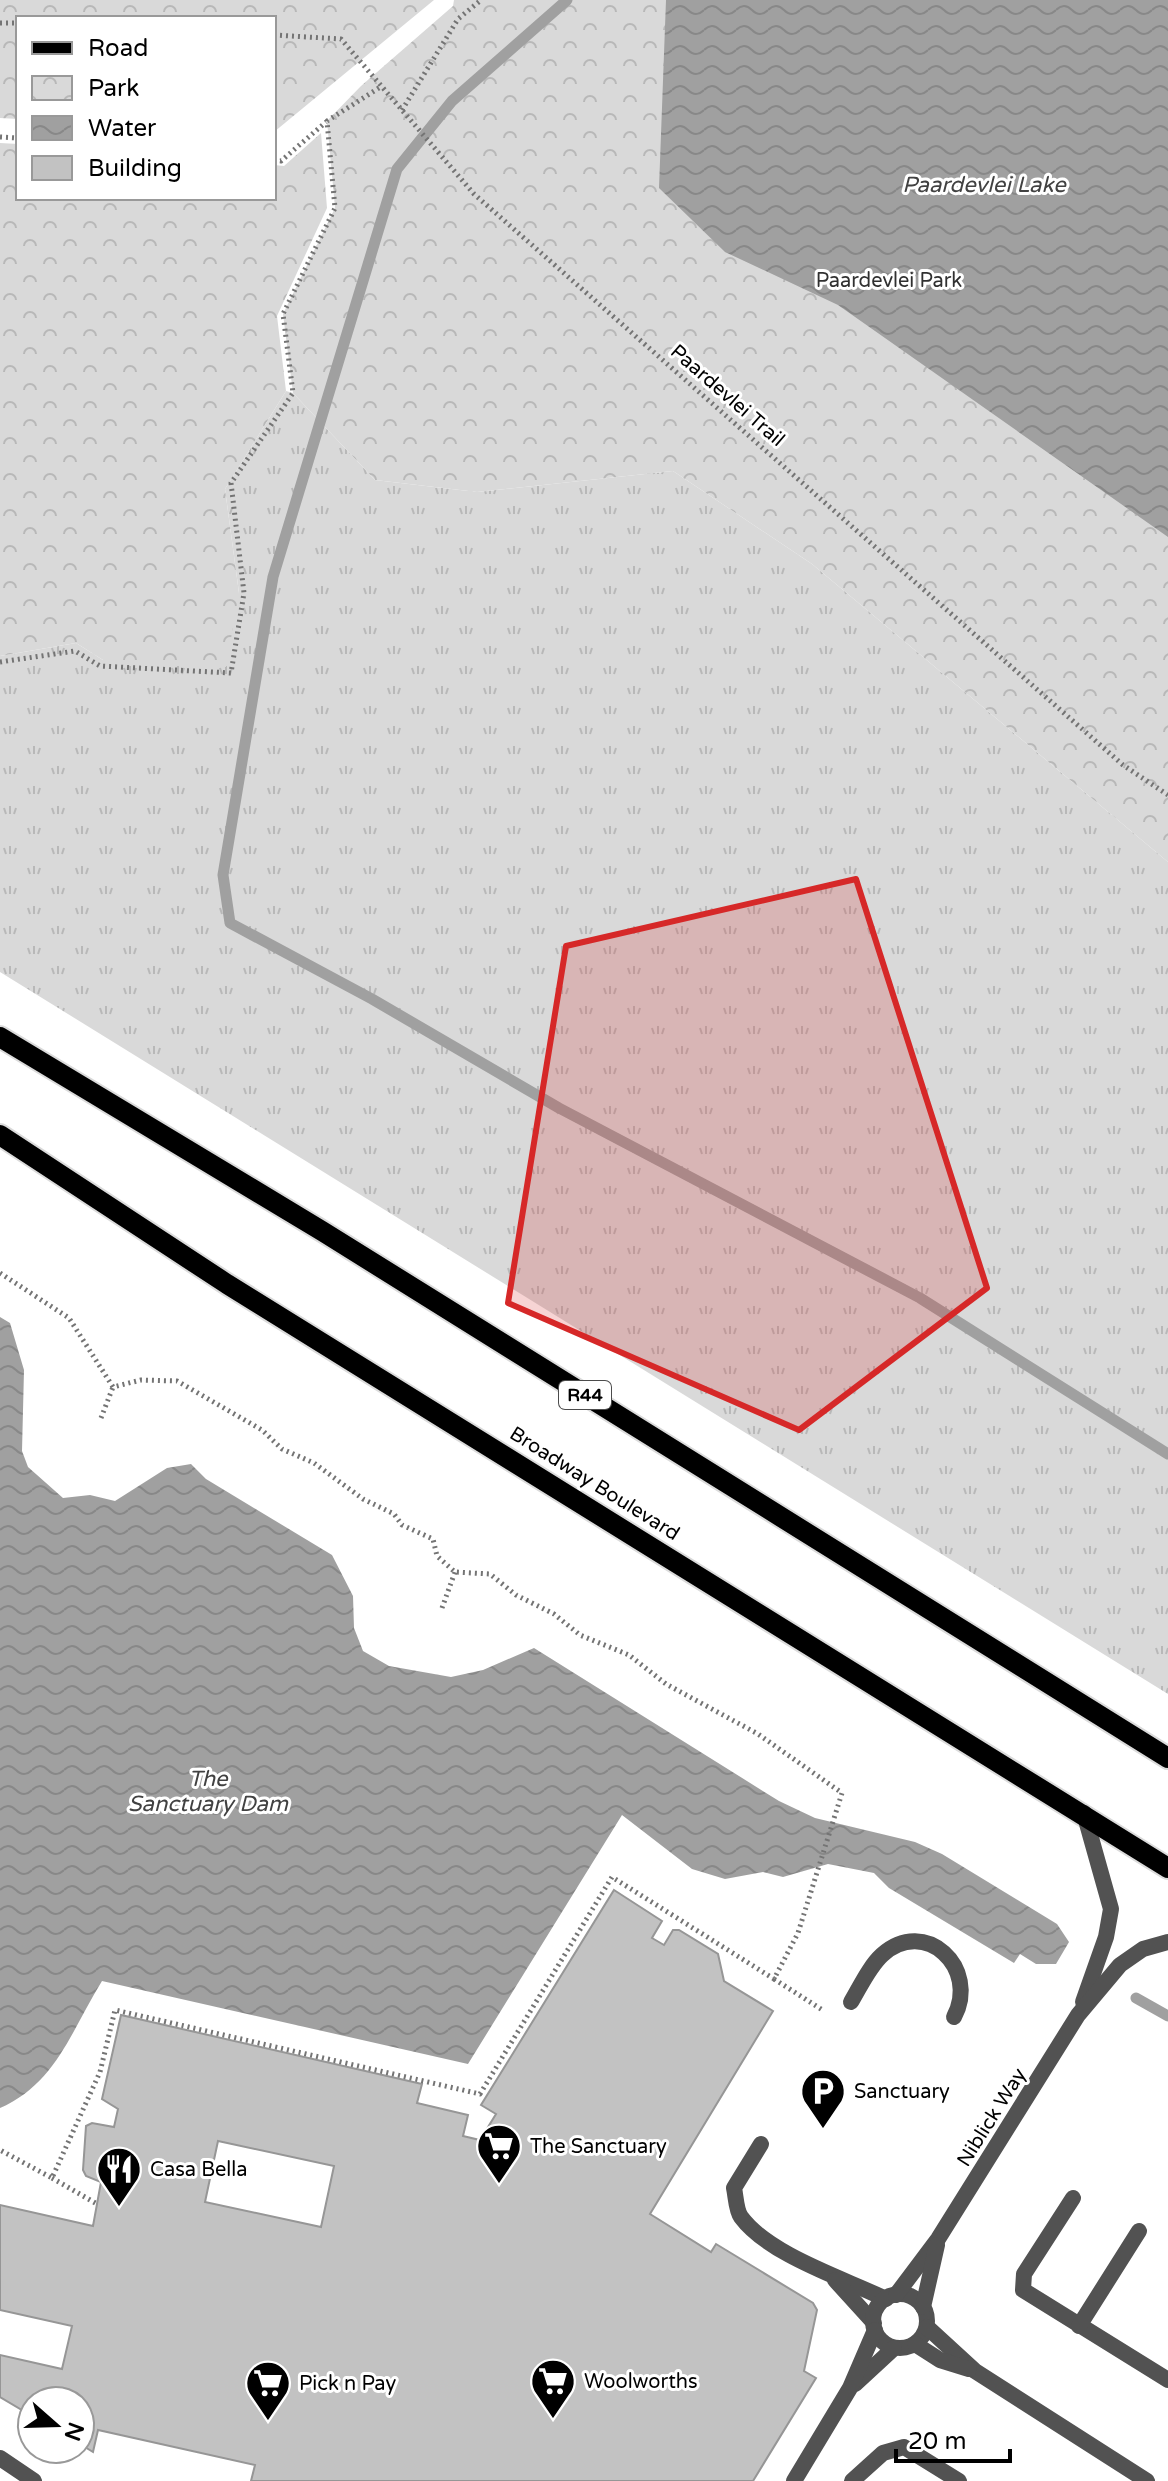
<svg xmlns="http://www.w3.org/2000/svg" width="1168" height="2481" font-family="'Varela Round',sans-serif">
<defs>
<pattern id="grass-tufts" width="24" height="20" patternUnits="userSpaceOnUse" patternTransform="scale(2)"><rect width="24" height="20" fill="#d9d9d9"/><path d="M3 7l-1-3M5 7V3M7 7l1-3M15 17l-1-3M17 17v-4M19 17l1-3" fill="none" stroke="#b8b8b8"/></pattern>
<pattern id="park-crowns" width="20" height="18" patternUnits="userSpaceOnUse" patternTransform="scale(2)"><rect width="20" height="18" fill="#d9d9d9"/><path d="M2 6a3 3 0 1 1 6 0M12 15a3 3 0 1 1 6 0" fill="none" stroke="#b8b8b8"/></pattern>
<pattern id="water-waves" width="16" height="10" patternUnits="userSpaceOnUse" patternTransform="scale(2)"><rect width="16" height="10" fill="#a0a0a0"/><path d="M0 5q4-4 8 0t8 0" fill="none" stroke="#888"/></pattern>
</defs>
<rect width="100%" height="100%" fill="#fff"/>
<path fill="url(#grass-tufts)" d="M286 391 293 393 375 480 477 492 673 471 812 564 1168 862V1694L0 972V656L76 643 103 660 239 593 225 489Z"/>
<g fill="url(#park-crowns)">
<path d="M0 0H434L274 132V18H18V119L0 118Z"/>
<path d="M454 0H1168V862L812 564 673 471 477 492 375 480 293 393 283 314 335 208 327 121 361 86 453 6Z"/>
<path d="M321 133 327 208 277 316 286 391 225 489 239 593 226 667 103 660 76 643 0 656V143L18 144V198H274V165L284 166Z"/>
</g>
<g fill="url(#water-waves)">
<path d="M666 0H1168V537L838 305 725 252 659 188Z"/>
<path d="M0 1317 10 1323 24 1370 22 1451 28 1467 63 1498 90 1495 115 1501 167 1468 191 1464 206 1479 332 1555 353 1596 354 1628 363 1651 389 1666 451 1677 483 1670 534 1648 779 1801 815 1818 915 1842 942 1854 1057 1924 1069 1942 1056 1964H1036L1020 1954 1014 1963 889 1888 874 1873 828 1864 783 1877 763 1872 725 1879 692 1869 622 1815 468 2064 102 1981C72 2029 56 2084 0 2108Z"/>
</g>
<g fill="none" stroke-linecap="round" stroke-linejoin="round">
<g stroke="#a0a0a0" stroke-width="11">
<path d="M567 0 452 101 397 169 273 577 223 875 230 923 372 999 559 1108 920 1298 1168 1454"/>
<path d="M1136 1998 1168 2016"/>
</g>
</g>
<path fill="#c2c2c2" stroke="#969696" stroke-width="2" fill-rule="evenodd" d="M614 1890 662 1921 652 1938 664 1945 673 1930H679L718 1954 724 1981 773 2011 650 2214 711 2252 716 2244 813 2303 817 2310 804 2371 816 2378 753 2481H251L255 2465 98 2430 93 2452 80 2444V2401H32V2416L0 2397V2355L62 2369 72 2326 0 2310V2205L93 2226 101 2182 86 2176 83 2170 86 2126 92 2123 114 2127 118 2109 102 2099 121 2015 422 2084 417 2103 468 2115 463 2136 480 2140 496 2114 481 2105ZM218 2141 334 2166 321 2227 205 2202Z"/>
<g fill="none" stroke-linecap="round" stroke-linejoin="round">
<g stroke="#dbdbdb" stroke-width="24">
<g id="primary">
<path d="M0 1037 322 1231 1168 1758"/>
<path d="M0 1135 227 1284 1168 1868"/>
</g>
</g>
<g stroke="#747474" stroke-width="5" stroke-dasharray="2 4" stroke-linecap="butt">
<path d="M0 23H18"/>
<path d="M274 35 341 39 474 194 1123 765 1168 795"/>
<path d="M402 110 458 19 481 0"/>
<path d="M0 137 18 138"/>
<path d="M274 160 281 161 326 122"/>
<path d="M0 662 75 651 100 666 231 673 244 593 231 483 293 393 283 314 335 208 327 121 382 86"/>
<path d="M0 1273 69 1318 113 1387 141 1380 177 1381 262 1430 282 1449 314 1463 363 1499 394 1514 402 1525 433 1539 437 1556 455 1572 490 1574 516 1595 554 1614 580 1635 629 1655 666 1684 758 1734 842 1793 798 1933 774 1979 612 1877 480 2094 115 2010 100 2072 52 2178 0 2150"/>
<path d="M101 1418 113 1387"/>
<path d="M442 1608 455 1572"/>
<path d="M774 1979 824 2011"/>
<path d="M52 2178 97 2204"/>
</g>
<g stroke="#525252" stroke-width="16">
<path d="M851 2002C860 1987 869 1967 882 1955 925 1916 980 1968 954 2017"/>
<path d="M761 2144 734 2188C736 2197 736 2210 741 2217 769 2255 845 2279 886 2299"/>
<path d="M1073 2198 1024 2274 1023 2290 1168 2380"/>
<path d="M835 2280 874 2323"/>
<path d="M1079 2326 1139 2231"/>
<path d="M852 2481 883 2453 904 2447 959 2481"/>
</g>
<g stroke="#525252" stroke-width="16">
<path d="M1083 2002 1106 1937 1111 1909 1084 1813"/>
<circle cx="900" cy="2321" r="27"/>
<path d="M896 2295 938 2239 1078 2015 1120 1965 1143 1949 1168 1942"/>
<path d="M923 2307 937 2245"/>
<path d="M927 2327 975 2371 1147 2481"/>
<path d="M915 2344 940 2360 969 2369"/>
<path d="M855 2384 894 2348"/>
<path d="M0 2458 34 2481"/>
<path d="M794 2481 850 2388 875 2330"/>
</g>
<use href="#primary" stroke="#000" stroke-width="20"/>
</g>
<path fill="#d62828" fill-opacity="0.2" stroke="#d62828" stroke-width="6" stroke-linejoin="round" d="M856 879 987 1288 799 1430 508 1303 566 946Z"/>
<defs>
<g id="parking-pin" transform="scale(2.3)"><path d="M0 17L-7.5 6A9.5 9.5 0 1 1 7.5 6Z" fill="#000" stroke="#fff"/><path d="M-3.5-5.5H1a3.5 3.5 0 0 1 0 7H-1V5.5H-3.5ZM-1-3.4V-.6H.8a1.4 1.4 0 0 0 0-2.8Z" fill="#fff"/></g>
<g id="supermarket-pin" transform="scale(2.3)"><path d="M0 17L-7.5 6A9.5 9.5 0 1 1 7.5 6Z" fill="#000" stroke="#fff"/><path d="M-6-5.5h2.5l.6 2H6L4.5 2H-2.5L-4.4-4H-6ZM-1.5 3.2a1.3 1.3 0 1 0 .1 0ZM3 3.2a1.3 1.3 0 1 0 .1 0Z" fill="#fff"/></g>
<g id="restaurant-pin" transform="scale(2.3)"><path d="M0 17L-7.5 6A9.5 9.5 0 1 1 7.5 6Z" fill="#000" stroke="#fff"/><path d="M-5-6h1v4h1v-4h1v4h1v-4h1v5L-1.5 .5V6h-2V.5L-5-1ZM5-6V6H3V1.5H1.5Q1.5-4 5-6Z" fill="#fff"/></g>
</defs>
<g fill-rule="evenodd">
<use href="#parking-pin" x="823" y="2091"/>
<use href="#supermarket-pin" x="499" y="2146"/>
<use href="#restaurant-pin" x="119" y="2169"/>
<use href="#supermarket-pin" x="553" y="2381"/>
<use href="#supermarket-pin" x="268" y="2383"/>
</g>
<g text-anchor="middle" stroke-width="6" stroke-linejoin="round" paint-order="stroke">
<rect fill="#fff" stroke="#4c4c4c" stroke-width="2" x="559" y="1381" width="52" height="28" rx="6"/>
<g font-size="18" font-weight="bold" fill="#000">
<text x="585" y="1401">R44</text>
</g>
<g font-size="20" fill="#303030" stroke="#fff">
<text x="889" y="287">Paardevlei Park</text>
</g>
<g font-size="20" fill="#000" stroke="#fff">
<text transform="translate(728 395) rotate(41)" y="7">Paardevlei Trail</text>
<text transform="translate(595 1483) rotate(32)" y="7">Broadway Boulevard</text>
<text transform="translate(991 2117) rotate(-58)" y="7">Niblick Way</text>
</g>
<g font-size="20" fill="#000" stroke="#fff" text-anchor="start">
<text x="854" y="2098">Sanctuary</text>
<text x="530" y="2153">The Sanctuary</text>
<text x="150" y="2176">Casa Bella</text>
<text x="584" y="2388">Woolworths</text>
<text x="299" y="2390">Pick n Pay</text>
</g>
<g font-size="22" font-style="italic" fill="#414141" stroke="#fff">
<text x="984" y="192">Paardevlei Lake</text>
<text x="208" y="1786">The<tspan x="208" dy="25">Sanctuary Dam</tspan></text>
</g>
</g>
<rect x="16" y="16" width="260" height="184" fill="#ffffff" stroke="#999999" stroke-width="2"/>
<rect x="32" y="42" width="40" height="12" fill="#000000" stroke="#999999" stroke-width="2"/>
<text x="88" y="56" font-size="24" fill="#000000">Road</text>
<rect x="32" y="76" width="40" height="24" fill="url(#park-crowns)" stroke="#999999" stroke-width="2"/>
<text x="88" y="96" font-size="24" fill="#000000">Park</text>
<rect x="32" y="116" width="40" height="24" fill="url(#water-waves)" stroke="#999999" stroke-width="2"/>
<text x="88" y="136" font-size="24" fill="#000000">Water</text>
<rect x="32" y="156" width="40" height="24" fill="#c2c2c2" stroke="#999999" stroke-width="2"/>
<text x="88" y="176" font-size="24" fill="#000000">Building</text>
<g transform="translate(56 2425) rotate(110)"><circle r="38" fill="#ffffff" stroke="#999999" stroke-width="2"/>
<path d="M0-6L14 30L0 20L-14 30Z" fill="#000000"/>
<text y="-12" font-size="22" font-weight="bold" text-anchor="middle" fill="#000000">N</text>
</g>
<path d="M896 2449v12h114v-12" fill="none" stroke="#000000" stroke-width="4"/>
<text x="908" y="2449" font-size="24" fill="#000000" stroke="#ffffff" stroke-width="6" paint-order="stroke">20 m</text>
</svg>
